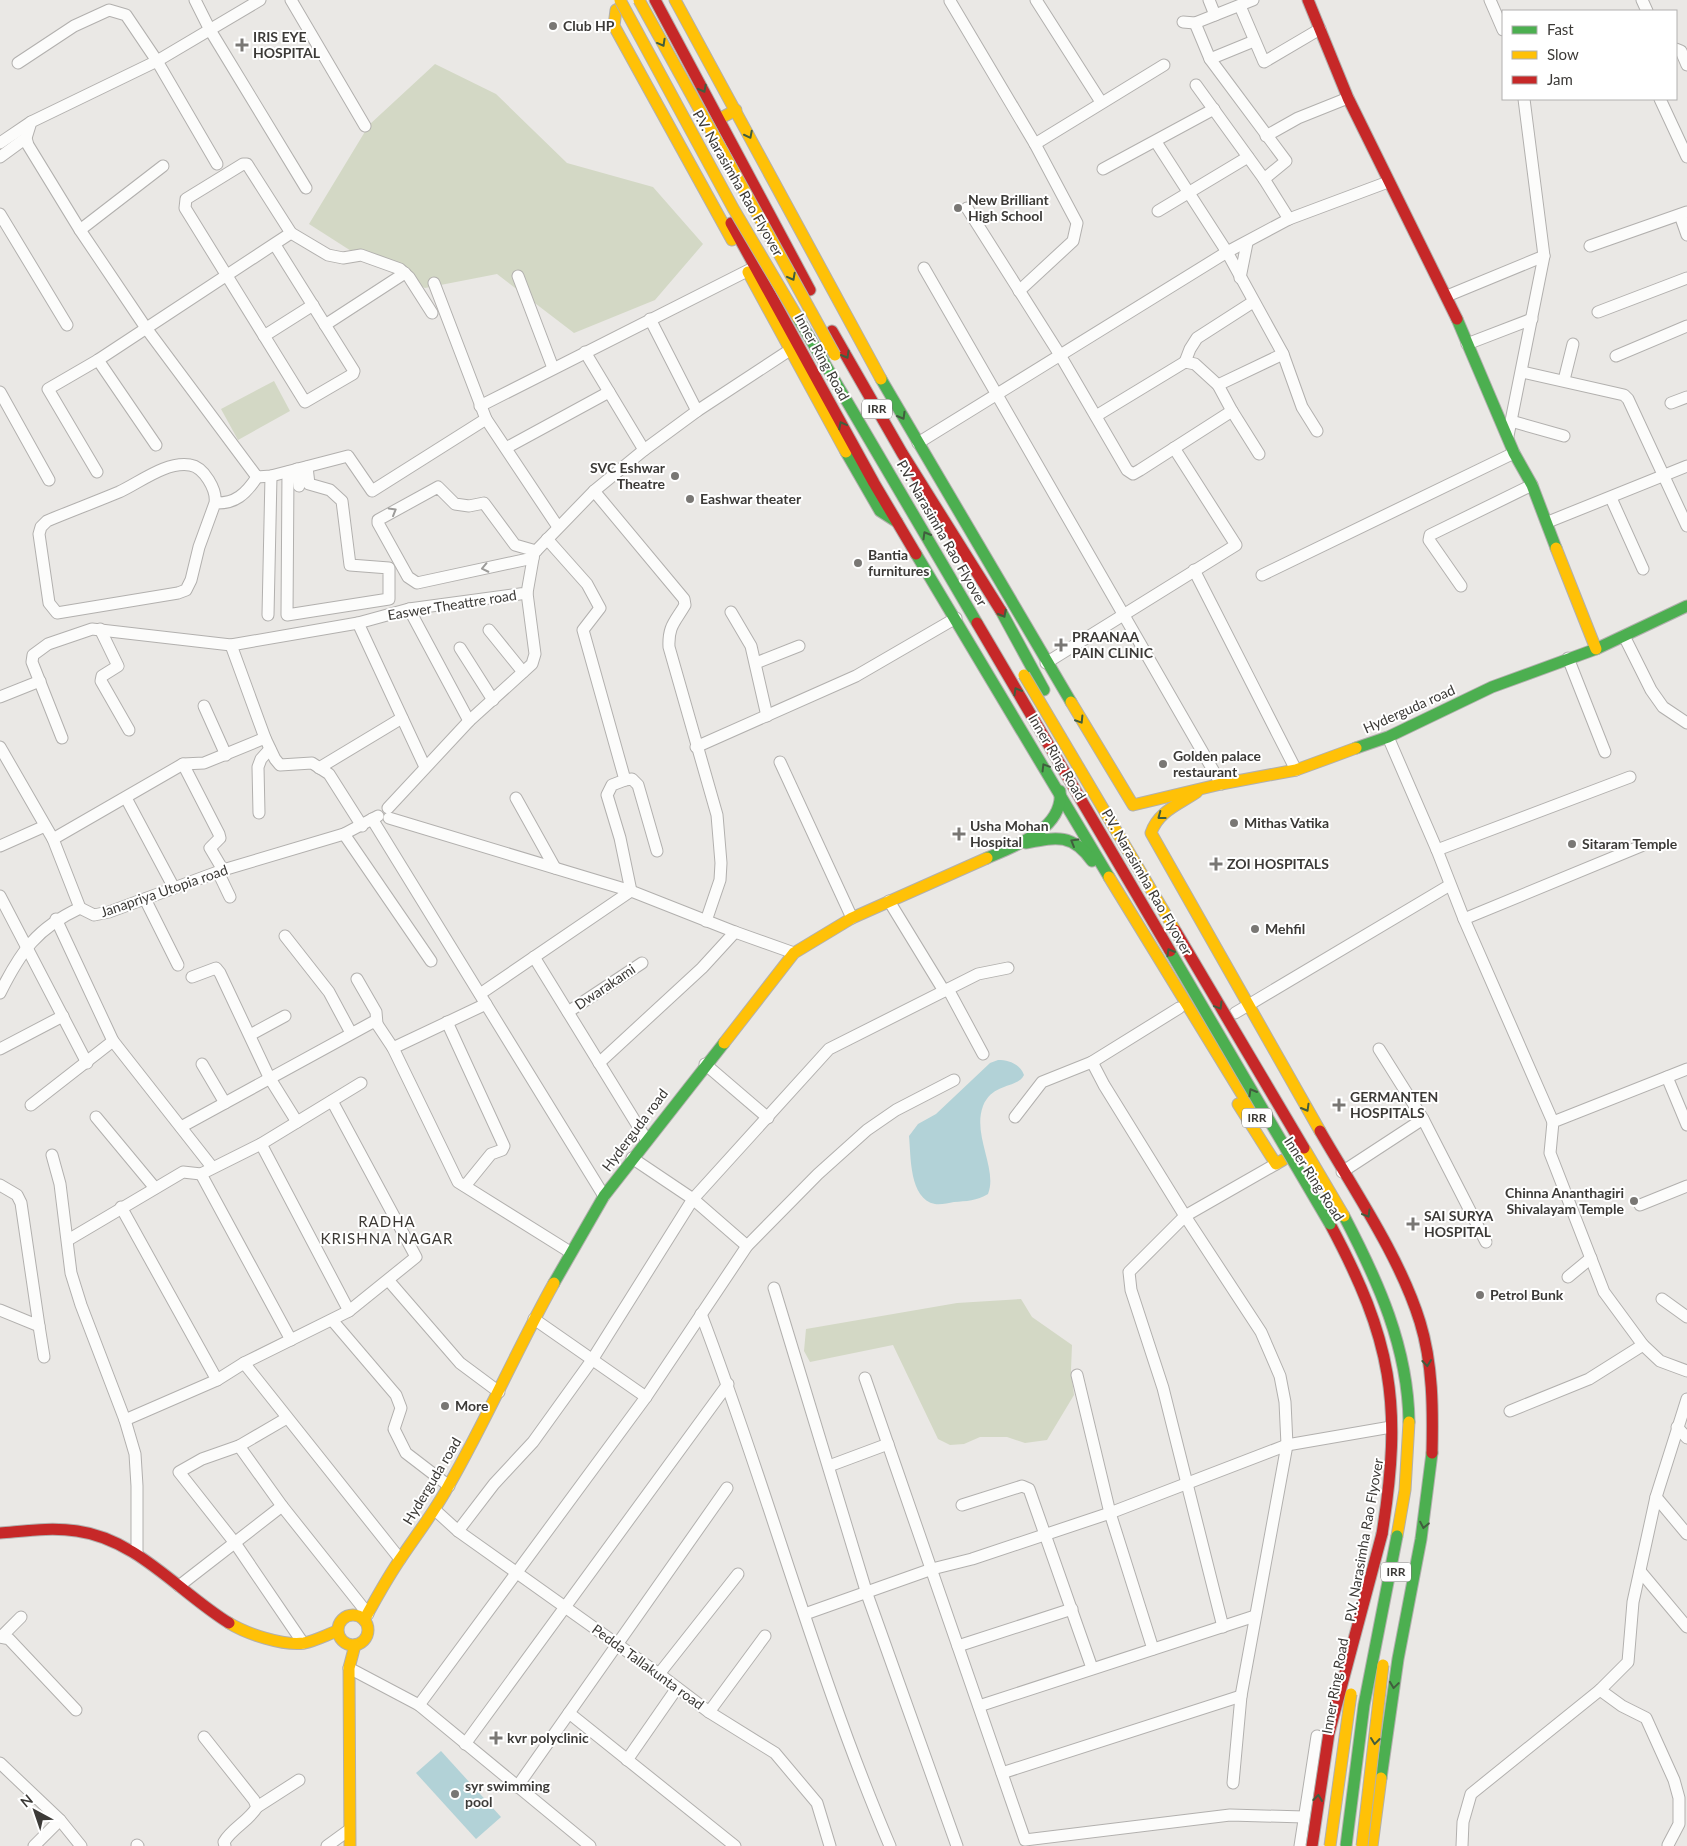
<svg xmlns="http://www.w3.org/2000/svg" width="1687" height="1846" font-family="Lato,sans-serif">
<rect width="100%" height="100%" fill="#eae8e5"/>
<g fill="#d3d8c5">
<path d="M435 64 496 94 567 163 653 187 703 244 655 300 574 333 497 274 425 288 359 256 309 224 369 125Z"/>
<path d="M274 381 290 411 238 440 221 409Z"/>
<path d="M1021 1299 1032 1317 1072 1345 1071 1370 1074 1395 1047 1440 1025 1443 1007 1437H980L964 1444 950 1445 938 1439 893 1345 810 1362 804 1351 806 1329 957 1303Z"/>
</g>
<g fill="#b2d2d7">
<path d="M998 1060C1009 1060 1020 1064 1024 1075 1017 1089 993 1082 983 1106 972 1135 998 1169 988 1194 977 1201 966 1201 954 1202 948 1203 941 1205 935 1204 909 1199 911 1156 909 1136L918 1124 936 1114 990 1063Z"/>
<path d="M441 1751 501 1817 476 1839 416 1773Z"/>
</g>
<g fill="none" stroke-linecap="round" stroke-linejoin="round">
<g stroke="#b2b0ae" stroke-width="13">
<g id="street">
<path d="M195 0 210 30 306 188"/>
<path d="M260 0 157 61 31 122 26 138 28 145 80 230 146 328 257 477 271 476 348 456 372 491 486 419"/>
<path d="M291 0 365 126"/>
<path d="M1036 0 1101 102"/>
<path d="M1209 0 1215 15"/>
<path d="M1490 0 1503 30"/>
<path d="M1642 0 1647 11"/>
<path d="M950 1 1035 144 1077 223 1073 241 1019 291"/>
<path d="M1240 6 1264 62 1320 29"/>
<path d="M1183 22 1195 23 1253 0"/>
<path d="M1195 23 1210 59 1286 161 1264 179 1289 219"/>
<path d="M1676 49 1681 51 1687 65"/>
<path d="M1210 59 1254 41"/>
<path d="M18 63 74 26 109 10 126 15 157 61 217 164"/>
<path d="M1196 85 1264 179"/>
<path d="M1660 99 1687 157"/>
<path d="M1266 136 1298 118 1348 98"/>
<path d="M1156 142 1227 252 1283 354 1302 407 1317 431"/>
<path d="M0 143 31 122"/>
<path d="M1035 144 1164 65"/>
<path d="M0 157 26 138"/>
<path d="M1103 169 1214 109"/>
<path d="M967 208 1060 355 1127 470 1133 474 1140 470 1232 411"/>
<path d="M1158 211 1248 157"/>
<path d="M0 214 67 325"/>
<path d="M1680 215 1687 235"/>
<path d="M80 230 163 166"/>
<path d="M275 245 354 371 353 374 305 402 185 208 186 199 243 164H247L291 233 328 255 343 258 361 255 400 269 409 277 432 313"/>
<path d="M1590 246 1687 212"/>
<path d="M924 268 1221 784"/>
<path d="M518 276 553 368"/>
<path d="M1240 278 1247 243"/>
<path d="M434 283 486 419 558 527"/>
<path d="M1447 296 1544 256"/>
<path d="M1598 312 1687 278"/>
<path d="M650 319 697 411"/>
<path d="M325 325 405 273"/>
<path d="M264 336 313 305"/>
<path d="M1467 344 1532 319"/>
<path d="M585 352 644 450"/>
<path d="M1616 356 1687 326"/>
<path d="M98 360 156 445"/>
<path d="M1185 362 1190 349 1197 338 1253 302"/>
<path d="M1522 372 1624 395 1628 399 1687 526"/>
<path d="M1564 380 1573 344"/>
<path d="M1218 385 1232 411 1259 454"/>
<path d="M0 392 49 480"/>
<path d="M1671 403 1687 397"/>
<path d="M480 406 755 267"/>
<path d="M1096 416 1185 362 1195 364 1218 385 1283 354"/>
<path d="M1511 421 1564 436"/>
<path d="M1508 436 1544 256 1524 99"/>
<path d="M918 443 1227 252 1289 219 1388 182"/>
<path d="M506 448 609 392"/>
<path d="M297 469 299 486"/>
<path d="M97 472 48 389 98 360 291 233"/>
<path d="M288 472 287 615 389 599V568L350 565 342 501 330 490 309 484 307 467"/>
<path d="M594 491 684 599 685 605C675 622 668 626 669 647L717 815 721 863 720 880 706 921"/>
<path d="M1611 498 1643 569"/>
<path d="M215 503 199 547 191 580 186 590 178 593 57 613 49 603 39 534 41 527 47 521C71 511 95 502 119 492 139 483 166 461 190 465 204 467 217 490 215 503 235 504 246 494 257 477"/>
<path d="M1548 522 1687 466"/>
<path d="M533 558 417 583 408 577 378 523V520L438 487 455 504 469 506 484 503 515 545 536 551"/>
<path d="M1194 570 1296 770"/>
<path d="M1262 575 1514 453"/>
<path d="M1461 586 1429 540 1430 535 1532 485"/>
<path d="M409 609 469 721"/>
<path d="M731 612 751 646 767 716"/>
<path d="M268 615 271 476"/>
<path d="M358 623 425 767"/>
<path d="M100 629 118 666 102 676 101 681 129 730"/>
<path d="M489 630 523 672"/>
<path d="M1624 636 1651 690 1663 707 1687 723"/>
<path d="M460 648 493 700"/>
<path d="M1568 658 1605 752"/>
<path d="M756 663 799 646"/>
<path d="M1046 663 1236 545 1174 448"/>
<path d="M0 697 40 681"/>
<path d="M204 706 226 755"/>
<path d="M1388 737 1437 850 1464 919 1553 1122"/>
<path d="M62 738 32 662 33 655 48 644 92 629 231 645 358 623 409 609 527 593 534 553 594 491 644 450 697 411 796 346"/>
<path d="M265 738 275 759 280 765 312 763 329 774 362 826"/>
<path d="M0 747 53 839 80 908"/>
<path d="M696 747 856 676 956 618"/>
<path d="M780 762 852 918"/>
<path d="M183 764 219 834 220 838 210 848 223 870"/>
<path d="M319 768 402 718"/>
<path d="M625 780 632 779 638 785 657 851"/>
<path d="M126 798 174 888"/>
<path d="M516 798 555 868"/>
<path d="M388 808 469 721 532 664 535 654 527 593"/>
<path d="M259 813 258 767 261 759 270 749"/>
<path d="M389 818 631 891 735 932 794 953"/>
<path d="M372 819 604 1196"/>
<path d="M344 834 431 961"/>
<path d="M53 839 183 764 204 763 265 738 231 645"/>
<path d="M0 846 45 826"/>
<path d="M1437 850 1630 777"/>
<path d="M218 872 230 897"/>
<path d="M0 896 87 1063"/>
<path d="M145 899 178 965"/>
<path d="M889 901 944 991"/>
<path d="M56 919 113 1041 212 1167"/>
<path d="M1464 919 1641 846"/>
<path d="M285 936 329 992 351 1033"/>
<path d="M534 957 646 1139"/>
<path d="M192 977 216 968 220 973 269 1077 297 1122"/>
<path d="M357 979 376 1012 377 1024"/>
<path d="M948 989 983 1054"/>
<path d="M0 993C21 951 37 928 80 908L94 915 109 912 223 870 344 834 378 816"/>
<path d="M480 994 631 891 620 838 607 795 612 785 625 780 583 630 600 608 587 584 547 539"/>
<path d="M568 1012 642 963"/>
<path d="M1235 1013 1450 885"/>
<path d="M447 1022 504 1146 502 1150 491 1154 465 1186"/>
<path d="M250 1035 285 1016"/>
<path d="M393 1048 486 1004"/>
<path d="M0 1049 63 1016"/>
<path d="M1379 1049 1423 1119"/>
<path d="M1092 1062 1104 1085 1185 1216 1261 1332 1280 1376 1285 1402 1287 1445 1241 1696 1233 1783"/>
<path d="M599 1063 702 968 735 932"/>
<path d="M202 1064 225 1103"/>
<path d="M705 1064 768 1118"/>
<path d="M1687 1069 1553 1122 1550 1153 1604 1292 1643 1345 1660 1361 1687 1371"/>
<path d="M1667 1077 1687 1125"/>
<path d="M31 1105 113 1041"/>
<path d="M96 1117 155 1188"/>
<path d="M1015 1117 1042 1082 1092 1062 1179 1008"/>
<path d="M181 1127 373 1022 377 1024 393 1048 458 1182 570 1252"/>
<path d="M261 1144 349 1311"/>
<path d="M52 1155 60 1184 71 1273 81 1305 125 1420 135 1454 137 1486V1554"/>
<path d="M632 1158 693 1199 747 1246"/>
<path d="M1342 1172 1423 1119 1486 1242"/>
<path d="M201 1174 291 1340"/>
<path d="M0 1185 17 1195 21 1203 39 1326 0 1310"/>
<path d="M1640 1205 1687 1186"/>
<path d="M121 1207 217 1380"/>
<path d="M68 1240 183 1172 201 1174 261 1144 361 1083"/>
<path d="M1568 1277 1591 1258"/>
<path d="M389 1281 460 1363 499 1392"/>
<path d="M774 1288 867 1594 957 1846"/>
<path d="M1662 1299 1687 1317"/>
<path d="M701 1314C768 1489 816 1673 890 1846"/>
<path d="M534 1319 646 1397"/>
<path d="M332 1320 396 1395 401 1408 394 1429 406 1453 449 1486"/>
<path d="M39 1326 44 1357"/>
<path d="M244 1363 400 1559"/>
<path d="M1077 1375 1110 1513 1153 1649"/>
<path d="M865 1378 1025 1840 1230 1815 1304 1817"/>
<path d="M1510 1411 1589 1379 1643 1345"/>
<path d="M287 1418 239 1446 202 1459 179 1472 235 1543 303 1643"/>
<path d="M125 1420 217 1380 244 1363 349 1311 416 1257 332 1101"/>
<path d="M1677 1427 1687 1438"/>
<path d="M239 1446 282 1506 368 1614"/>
<path d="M829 1466 888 1444"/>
<path d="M1656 1497 1687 1534"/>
<path d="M962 1505 1022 1486 1029 1489 1092 1668"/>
<path d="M435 1510 458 1531 659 1674 709 1712 775 1753 817 1803 830 1846"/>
<path d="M458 1531 494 1484 533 1442 592 1360 693 1199 829 1049 978 974 1008 968"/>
<path d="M1640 1571 1687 1627"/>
<path d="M179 1586 282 1506"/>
<path d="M805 1614 932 1569 972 1559 1110 1513 1287 1445 1391 1427"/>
<path d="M1223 1627 1163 1388 1131 1290 1129 1272 1185 1216 1276 1164"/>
<path d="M2 1636 21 1617"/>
<path d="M0 1637 9 1639 76 1710"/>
<path d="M958 1646 1072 1609"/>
<path d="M349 1668 419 1705 590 1846"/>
<path d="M659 1674 738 1574"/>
<path d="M1600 1690 1622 1706 1646 1718 1674 1780 1679 1798V1824L1668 1845"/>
<path d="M419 1705 646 1397 747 1246 818 1174 867 1130 896 1110 954 1080"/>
<path d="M979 1706 1255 1616"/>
<path d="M709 1712 765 1636"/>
<path d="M569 1713 735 1846"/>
<path d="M204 1737 254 1800 257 1807C249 1821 232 1828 224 1842L225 1846"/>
<path d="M465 1744 728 1384"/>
<path d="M627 1760 677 1688"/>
<path d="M0 1763 60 1820 81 1846"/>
<path d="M1002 1773 1241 1696"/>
<path d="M517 1787 727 1488"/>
<path d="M257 1807 299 1780"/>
<path d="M137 1845 138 1846"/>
<path d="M34 1846 60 1820"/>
<path d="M327 1846 349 1830"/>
<path d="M1300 1846 1317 1736"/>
<path d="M1462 1846 1463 1822 1471 1794 1600 1690 1628 1662 1633 1602 1656 1497 1687 1399"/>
</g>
</g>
<g stroke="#b2b0ae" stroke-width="13">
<g id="fast">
<path d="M1457 319 1514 453 1532 485 1556 548"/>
<path d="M881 379 1071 702"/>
<path d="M846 452 880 511 897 522"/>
<path d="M916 554 1109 877"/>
<path d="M1001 611 1044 690"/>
<path d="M1356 748 1388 737 1492 687 1596 649 1687 606"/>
<path d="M1026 843C1056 837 1072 833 1092 861"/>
<path d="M987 858C1015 846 1064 829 1060 791"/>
<path d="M1344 1216C1378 1281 1408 1347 1409 1422"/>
<path d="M554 1283 604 1196 724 1043"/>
<path d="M1381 1778 1398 1659 1421 1539 1432 1453"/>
</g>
</g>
<g stroke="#b2b0ae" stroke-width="13">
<g id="slow">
<path d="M675 0 881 379"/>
<path d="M616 10 614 26 732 240"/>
<path d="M719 119 736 110"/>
<path d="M748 272 846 452"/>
<path d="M1556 548 1596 649"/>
<path d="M1071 702 1133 805 1221 784 1296 770 1356 748"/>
<path d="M1197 792C1180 804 1158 811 1151 833L1320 1131"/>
<path d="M1109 877 1254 1114"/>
<path d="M724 1043 794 953 852 918 987 858"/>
<path d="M1238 1104 1276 1164 1283 1160"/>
<path d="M1397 1536 1405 1490 1409 1422"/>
<circle cx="353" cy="1630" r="15"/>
<path d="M364 1620C376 1599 387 1578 401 1558 417 1534 435 1511 449 1485 487 1419 517 1349 554 1283"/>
<path d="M229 1623C247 1634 283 1646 304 1643 315 1641 326 1635 337 1631"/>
<path d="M350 1846 349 1668 355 1645"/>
<path d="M1372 1846 1381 1778"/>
</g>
</g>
<g stroke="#b2b0ae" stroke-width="13">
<g id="jam">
<path d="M655 0 810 290"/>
<path d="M1308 0 1348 98 1457 319"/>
<path d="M731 223 874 483 916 554"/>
<path d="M832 331 902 453 1001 611"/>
<path d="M1320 1131C1354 1190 1400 1257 1420 1322 1433 1364 1433 1410 1432 1453"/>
<path d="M1330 1224C1392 1340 1403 1404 1382 1534"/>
<path d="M0 1533C25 1531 51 1527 77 1531 137 1539 180 1593 229 1623"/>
</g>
</g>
<use href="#street" stroke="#fcfcfb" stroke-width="11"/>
<use href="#fast" stroke="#4caf50" stroke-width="11"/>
<use href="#slow" stroke="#ffc107" stroke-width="11"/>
<use href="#jam" stroke="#c62828" stroke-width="11"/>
<g stroke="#b2b0ae" stroke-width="13" stroke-linecap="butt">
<g id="fast-bridge">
<path d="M798 318 977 623"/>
<path d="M1170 951 1330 1224"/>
<path d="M1346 1846 1364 1705 1397 1536"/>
</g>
</g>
<g stroke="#b2b0ae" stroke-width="13" stroke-linecap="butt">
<g id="slow-bridge">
<path d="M620 0 733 208 798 318"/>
<path d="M639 0 835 355"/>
<path d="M1024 675 1175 930"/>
<path d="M1304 1148 1344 1216"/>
<path d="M1330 1846 1351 1694"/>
<path d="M1362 1846 1383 1665"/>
</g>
</g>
<g stroke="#b2b0ae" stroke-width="13" stroke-linecap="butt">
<g id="jam-bridge">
<path d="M977 623 1170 951"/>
<path d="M1175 930 1304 1148"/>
<path d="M1312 1846 1329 1733 1382 1534"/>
</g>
</g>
<use href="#fast-bridge" stroke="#4caf50" stroke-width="11"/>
<use href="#slow-bridge" stroke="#ffc107" stroke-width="11"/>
<use href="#jam-bridge" stroke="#c62828" stroke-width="11"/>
</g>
<defs><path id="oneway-chevron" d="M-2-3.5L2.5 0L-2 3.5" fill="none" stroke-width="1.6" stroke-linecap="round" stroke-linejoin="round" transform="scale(1.25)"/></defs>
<g stroke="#415d3e">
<use href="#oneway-chevron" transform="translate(662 43) rotate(61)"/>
<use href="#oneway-chevron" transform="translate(703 89) rotate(62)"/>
<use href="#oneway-chevron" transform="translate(749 135) rotate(63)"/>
<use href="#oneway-chevron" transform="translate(792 277) rotate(62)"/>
<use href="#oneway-chevron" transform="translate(846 355) rotate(60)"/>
<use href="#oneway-chevron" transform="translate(902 416) rotate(60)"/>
<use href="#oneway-chevron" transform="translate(842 425) rotate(-118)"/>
<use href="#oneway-chevron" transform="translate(926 535) rotate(-120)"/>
<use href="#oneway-chevron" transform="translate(1003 614) rotate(62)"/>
<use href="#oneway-chevron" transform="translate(1017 691) rotate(-120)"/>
<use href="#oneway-chevron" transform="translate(1080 720) rotate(58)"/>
<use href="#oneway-chevron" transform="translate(1045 767) rotate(-121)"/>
<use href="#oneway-chevron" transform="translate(1161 816) rotate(143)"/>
<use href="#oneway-chevron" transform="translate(1074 842) rotate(-150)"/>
<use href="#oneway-chevron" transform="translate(1170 952) rotate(-120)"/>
<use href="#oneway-chevron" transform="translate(1219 1006) rotate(59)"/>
<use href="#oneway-chevron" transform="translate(1252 1092) rotate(-120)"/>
<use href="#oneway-chevron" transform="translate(1306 1108) rotate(60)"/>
<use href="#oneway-chevron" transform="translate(1367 1214) rotate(59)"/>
<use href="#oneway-chevron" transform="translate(1427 1363) rotate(83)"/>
<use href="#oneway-chevron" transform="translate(1424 1525) rotate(101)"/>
<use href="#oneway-chevron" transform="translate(1394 1685) rotate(98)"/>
<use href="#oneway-chevron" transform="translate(1375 1741) rotate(97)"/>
<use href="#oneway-chevron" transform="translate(1318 1798) rotate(-83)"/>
</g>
<g stroke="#9c9b99">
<use href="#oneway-chevron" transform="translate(393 511) rotate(-30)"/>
<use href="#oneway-chevron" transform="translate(485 568) rotate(168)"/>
</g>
<g fill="#797774" stroke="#fff" stroke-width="2">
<circle cx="553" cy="26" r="5"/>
<path d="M239.5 37.5h5v5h5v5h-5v5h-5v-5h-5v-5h5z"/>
<circle cx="958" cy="208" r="5"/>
<circle cx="675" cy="476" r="5"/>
<circle cx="690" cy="499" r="5"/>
<circle cx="858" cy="563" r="5"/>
<path d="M1058.5 637.5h5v5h5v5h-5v5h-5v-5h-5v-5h5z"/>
<circle cx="1163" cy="764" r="5"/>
<circle cx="1234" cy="823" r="5"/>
<path d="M956.5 826.5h5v5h5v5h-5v5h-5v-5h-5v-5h5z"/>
<circle cx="1572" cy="844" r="5"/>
<path d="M1213.5 856.5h5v5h5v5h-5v5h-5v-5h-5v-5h5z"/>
<circle cx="1255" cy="929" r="5"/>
<path d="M1336.5 1097.5h5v5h5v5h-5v5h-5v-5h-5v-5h5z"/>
<circle cx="1634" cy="1201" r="5"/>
<path d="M1410.5 1216.5h5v5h5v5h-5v5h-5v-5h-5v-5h5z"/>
<circle cx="1480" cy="1295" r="5"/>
<circle cx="445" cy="1406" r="5"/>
<path d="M493.5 1730.5h5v5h5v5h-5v5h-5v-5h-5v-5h5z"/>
<circle cx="455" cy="1794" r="5"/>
</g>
<g text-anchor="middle" stroke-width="4" stroke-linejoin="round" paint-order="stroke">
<g fill="#fff" stroke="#767573" stroke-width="1">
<rect x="862" y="399.5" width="30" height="19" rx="4"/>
<rect x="1242" y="1108.5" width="30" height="19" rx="4"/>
<rect x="1381" y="1562.5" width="30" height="19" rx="4"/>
</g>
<g font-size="12" font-weight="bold" fill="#3c3a37">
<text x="877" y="413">IRR</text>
<text x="1257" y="1122">IRR</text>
<text x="1396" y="1576">IRR</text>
</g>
<g font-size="14" font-weight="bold" fill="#3c3a37" stroke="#fff" text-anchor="start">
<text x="563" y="31">Club HP</text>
<text x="253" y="42">IRIS EYE<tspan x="253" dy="16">HOSPITAL</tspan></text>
<text x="968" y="205">New Brilliant<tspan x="968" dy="16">High School</tspan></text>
<text x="665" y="473" text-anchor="end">SVC Eshwar<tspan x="665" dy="16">Theatre</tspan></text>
<text x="700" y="504">Eashwar theater</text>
<text x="868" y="560">Bantia<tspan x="868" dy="16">furnitures</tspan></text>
<text x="1072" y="642">PRAANAA<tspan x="1072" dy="16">PAIN CLINIC</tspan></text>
<text x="1173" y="761">Golden palace<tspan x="1173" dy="16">restaurant</tspan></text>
<text x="1244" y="828">Mithas Vatika</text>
<text x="970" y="831">Usha Mohan<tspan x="970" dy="16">Hospital</tspan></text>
<text x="1582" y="849">Sitaram Temple</text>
<text x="1227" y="869">ZOI HOSPITALS</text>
<text x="1265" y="934">Mehfil</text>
<text x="1350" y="1102">GERMANTEN<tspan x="1350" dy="16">HOSPITALS</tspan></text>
<text x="1624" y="1198" text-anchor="end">Chinna Ananthagiri<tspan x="1624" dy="16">Shivalayam Temple</tspan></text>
<text x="1424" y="1221">SAI SURYA<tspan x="1424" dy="16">HOSPITAL</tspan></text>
<text x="1490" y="1300">Petrol Bunk</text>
<text x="455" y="1411">More</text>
<text x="507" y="1743">kvr polyclinic</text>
<text x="465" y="1791">syr swimming<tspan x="465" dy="16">pool</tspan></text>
</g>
<g font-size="14" fill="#3c3a37" stroke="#fff">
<text transform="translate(738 183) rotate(60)" y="5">P.V. Narasimha Rao Flyover</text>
<text transform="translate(822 357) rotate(61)" y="5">Inner Ring Road</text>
<text transform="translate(942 533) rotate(60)" y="5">P.V. Narasimha Rao Flyover</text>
<text transform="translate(452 605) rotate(-9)" y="5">Easwer Theattre road</text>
<text transform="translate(1409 709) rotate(-24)" y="5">Hyderguda road</text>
<text transform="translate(1057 757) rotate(59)" y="5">Inner Ring Road</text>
<text transform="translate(1147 882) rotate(60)" y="5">P.V. Narasimha Rao Flyover</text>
<text transform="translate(164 891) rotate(-19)" y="5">Janapriya Utopia road</text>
<text transform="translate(605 987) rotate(-34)" y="5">Dwarakami</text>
<text transform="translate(635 1130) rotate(-53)" y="5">Hyderguda road</text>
<text transform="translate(1314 1179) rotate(57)" y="5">Inner Ring Road</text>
<text transform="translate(432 1481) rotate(-59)" y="5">Hyderguda road</text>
<text transform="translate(1364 1540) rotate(-80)" y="5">P.V. Narasimha Rao Flyover</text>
<text transform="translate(648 1667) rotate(36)" y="5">Pedda Tallakunta road</text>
<text transform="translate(1335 1686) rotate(-80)" y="5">Inner Ring Road</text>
</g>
<g font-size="15" letter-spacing="1" fill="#3d3934" stroke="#fff">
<text x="387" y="1227">RADHA<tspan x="387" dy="17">KRISHNA NAGAR</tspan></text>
</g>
</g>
<rect x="1502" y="10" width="175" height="90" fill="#ffffff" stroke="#b1b0af"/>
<rect x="1512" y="26" width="25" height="8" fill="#4caf50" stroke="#b1b0af"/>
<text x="1547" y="35" font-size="15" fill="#3c3a37">Fast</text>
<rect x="1512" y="51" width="25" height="8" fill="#ffc107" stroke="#b1b0af"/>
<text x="1547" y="60" font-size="15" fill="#3c3a37">Slow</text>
<rect x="1512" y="76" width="25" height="8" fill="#c62828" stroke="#b1b0af"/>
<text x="1547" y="85" font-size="15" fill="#3c3a37">Jam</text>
<g transform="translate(35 1811) rotate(320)" stroke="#ffffff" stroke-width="4" paint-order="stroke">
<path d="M0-4L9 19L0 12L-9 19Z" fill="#3c3a37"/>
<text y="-8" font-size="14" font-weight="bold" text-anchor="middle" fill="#3c3a37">N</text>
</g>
</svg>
